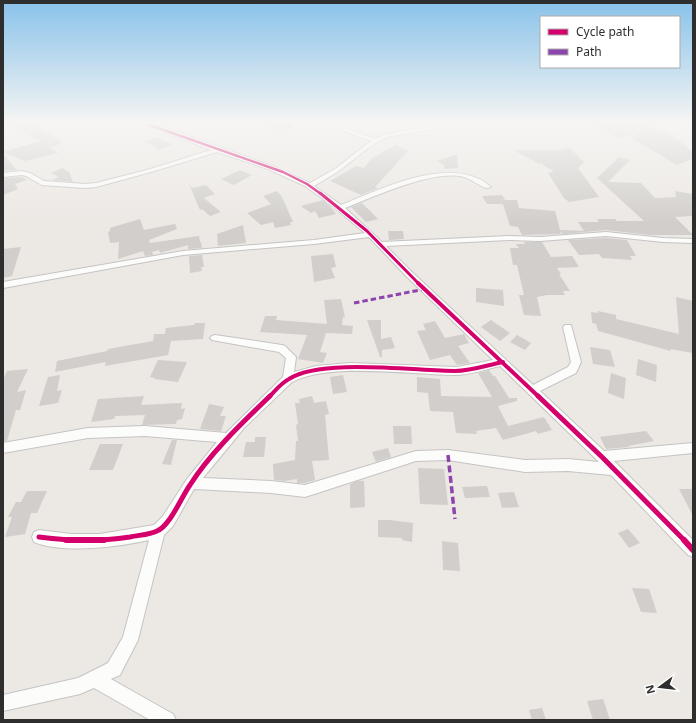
<svg xmlns="http://www.w3.org/2000/svg" width="696" height="723" font-family="'Noto Sans',sans-serif">
<rect width="100%" height="100%" fill="#ece8e4"/>
<g fill="#d1cecb">
<path d="M27 122H32L63 143 51 147 42 142 58 153 25 161 3 152 40 141 12 127Z"/>
<path d="M258 122H305V123L281 132Z"/>
<path d="M587 122H657L649 126 668 132 693 152V159L677 165 631 138 640 130 620 139Z"/>
<path d="M157 137 164 141 172 145 159 150 146 141Z"/>
<path d="M396 145 408 151 375 187 378 188 361 195 330 181 356 166 364 168 372 158Z"/>
<path d="M570 148 584 162 578 168 599 197 569 202 564 198 548 173 554 171 544 166 542 163 540 164 513 150H554L556 151Z"/>
<path d="M3 154 17 170 3 171Z"/>
<path d="M457 154 458 168 445 169 444 165 437 161Z"/>
<path d="M619 157 630 160 608 182 641 183 655 198 676 197 675 191 693 194V216L675 217 693 235H650L606 230 563 234 560 231 561 234 522 235 518 227 510 226 503 204H487L482 196 502 195 505 200H517L519 208 555 211 560 230 584 231 578 222H599L597 219H615L617 221H644L597 178Z"/>
<path d="M62 168 69 172 73 182 52 180 59 177 51 173Z"/>
<path d="M240 170 252 175 234 185 221 179Z"/>
<path d="M22 177 27 180 15 184 18 189 3 195V178Z"/>
<path d="M189 184 192 188 206 185 215 194 204 198 221 212 210 216 202 209 200 210Z"/>
<path d="M277 191 282 197 293 222H290L291 225 275 228 273 222 261 225 247 213 271 204 263 196Z"/>
<path d="M323 200 330 206 336 214 319 218 315 211 311 213 301 206Z"/>
<path d="M362 203 378 219 366 222 351 207Z"/>
<path d="M140 219 144 230 175 224 177 229 149 240 150 243 199 236 200 242H199H201L202 248 188 249V245L160 253 159 250 152 252 153 255 145 256 143 251 118 259 119 242 110 243 108 232 110 231V228Z"/>
<path d="M243 225 246 243 218 246 217 234Z"/>
<path d="M388 231H403L404 239 389 240Z"/>
<path d="M606 238 627 240 636 256H630L632 260 602 258 599 254 579 255 568 240Z"/>
<path d="M524 242H542L551 257 572 256 579 267 557 268 561 274H559L570 291H563L565 295H547L537 297 541 316 524 315 519 295H524L517 265H513L510 248H519L516 244H525Z"/>
<path d="M21 247 12 276 3 278V249Z"/>
<path d="M333 254 336 267 331 268 335 278 314 282 311 256Z"/>
<path d="M202 255 204 267H201L202 271 190 273 189 256Z"/>
<path d="M476 288 503 290 504 306 476 302Z"/>
<path d="M676 297 693 301V353L670 349 671 351 598 331 596 324 592 323 591 312 598 313V311L616 315V319L679 334Z"/>
<path d="M341 299 345 317H343L342 325 353 326 352 334 326 333 320 352 327 353 323 363 298 359 307 335 260 332 265 316H277L276 320 327 324 324 300Z"/>
<path d="M367 320H381V339L391 337 395 348 382 350V357H380Z"/>
<path d="M491 320 510 333 500 341 481 327Z"/>
<path d="M435 321 445 338 464 334 469 343 458 346 470 363 457 365 450 355 430 360 417 331 426 330 423 324Z"/>
<path d="M195 323H205L203 339 171 341 168 355 105 366 106 362 55 372 57 361 107 351 108 349 153 341 154 334H165L166 328 194 325Z"/>
<path d="M517 335 531 343 525 350 510 342Z"/>
<path d="M590 347 610 350 615 367 593 364Z"/>
<path d="M638 359 657 365 656 382 636 375Z"/>
<path d="M158 360 187 362 178 382 154 379 155 378 150 377Z"/>
<path d="M28 369 17 392 26 390 20 410H16L7 441H3V380L7 371Z"/>
<path d="M489 370 493 376H495L509 398H517V401L498 406 508 426 544 417 552 430 538 434 536 431 503 440 496 428 476 431 477 434 456 433 453 412 430 411 428 393 417 392V377L440 379 441 396 492 397 478 373Z"/>
<path d="M611 373 626 378 624 399 608 393Z"/>
<path d="M60 375 57 391 62 390 58 403 39 406 48 377Z"/>
<path d="M343 375 347 392 333 394 330 377Z"/>
<path d="M144 396 141 405 182 403 181 409 185 408 182 419 177 420 176 424 142 425 145 415 115 416 114 419 91 422 98 399Z"/>
<path d="M312 396 314 403 326 401 329 414 325 415 329 460 312 461 315 480 305 483H297V479L285 481 274 480 273 464 295 460 296 441H298L296 425 298 424 295 403H300L299 399Z"/>
<path d="M209 404 224 407 220 416H226L221 431 200 429Z"/>
<path d="M393 426H411L412 444H394Z"/>
<path d="M646 431 654 441 628 446 629 447 606 449 600 437Z"/>
<path d="M255 437H266L264 457H243L246 442H255Z"/>
<path d="M172 440H177L171 465 162 464Z"/>
<path d="M100 444H123L113 470H89Z"/>
<path d="M388 448 391 457 376 462 372 452Z"/>
<path d="M418 468 444 469 448 505 420 504Z"/>
<path d="M358 481H364L365 507 350 508V484Z"/>
<path d="M487 486 490 497 465 498 462 487Z"/>
<path d="M679 489H693V516Z"/>
<path d="M27 491H47L37 513H31L25 534 5 537 12 517H8L16 502H21Z"/>
<path d="M514 492 519 507 502 508 498 493Z"/>
<path d="M378 520H390L413 523 412 542 402 540V538L378 537Z"/>
<path d="M628 529 640 543 629 548 618 533Z"/>
<path d="M442 541 458 543 460 571 443 570Z"/>
<path d="M632 588 649 589 657 613 641 612Z"/>
<path d="M603 699 610 720H593L587 701Z"/>
<path d="M542 708 546 720H532L529 710Z"/>
</g>
<g fill="none" stroke-linecap="round" stroke-linejoin="round">
<g stroke="#c5c4c5" stroke-width="2">
<path id="street" d="M138 122 153 124 272 166 310 183 335 169 371 141 320 122H329L375 139 385 134 460 122H474L387 137 369 147 339 171 314 186 341 205C382 189 452 153 491 187L486 188C478 185 471 179 464 177 433 169 374 197 345 208L382 242 509 236 540 237 606 232 663 238 693 239V243L663 242 606 236 540 241 509 240 386 246 413 273 533 385 568 367 571 362 563 327 565 325H571L581 362 576 373 540 391 604 451 693 443V453L614 461 693 540V557L688 555 611 475 568 471 525 472 448 460 416 461 305 497 271 493 194 489 173 526 164 535 138 640 120 675 111 679 173 714 176 720H150L94 688 80 694 3 711V695L78 678 108 663 123 637 149 540C119 547 63 554 34 542L32 537 34 532 39 530 71 534H100L154 525 163 516 187 479 217 442 145 436 88 438 3 453V443L88 428 145 426 226 433 283 377 286 358 279 352 212 340 210 338 212 336 215 335 282 345 285 346 296 357 294 372 316 366 350 363 457 367 493 360 407 277 369 237 314 244 183 255 3 288V282L183 251 314 240 365 233 329 203 305 186 268 169 217 152 151 172 96 187 85 188 42 185 26 176 22 175 3 177V173L22 171 30 173 44 181 85 184 96 183 147 170 211 150ZM500 366 599 462 568 459 525 460 448 450 416 451 305 485 271 481 203 478 245 427 292 382C332 362 409 375 455 375 470 375 486 369 500 366Z"/>
</g>
<use href="#street" fill="#fcfcfb" fill-rule="evenodd"/>
<path stroke="#8e44ad" stroke-width="2" stroke-dasharray="3.5 2" stroke-linecap="butt" d="M288 127 296 122"/>
<path stroke="#8e44ad" stroke-width="3" stroke-dasharray="5.5 3" stroke-linecap="butt" d="M354 303 425 289"/>
<path stroke="#8e44ad" stroke-width="3.5" stroke-dasharray="7 3.5" stroke-linecap="butt" d="M448 455 455 519"/>
<g stroke="#fff" stroke-width="4">
<path id="cycleway-far4" d="M141 122 283 172 307 184 321 194"/>
</g>
<g stroke="#fff" stroke-width="5">
<path id="cycleway-far3" d="M320 193 367 231 419 284"/>
</g>
<g stroke="#fff" stroke-width="6">
<g id="cycleway-far2">
<path d="M418 283 539 397"/>
<path d="M269 397C275 391 281 383 289 379 321 358 415 371 455 371 471 371 488 365 503 362"/>
</g>
</g>
<g stroke="#fff" stroke-width="8">
<g id="cycleway-far1">
<path d="M538 396 602 457 685 541"/>
<path d="M39 537C73 541 96 542 130 537 138 535 149 535 157 531 170 526 182 496 190 485 210 453 243 422 270 396"/>
</g>
</g>
<g stroke="#fff" stroke-width="8">
<g id="cycleway">
<path d="M66 540H104"/>
<path d="M684 540 693 550"/>
</g>
</g>
<use href="#cycleway-far4" stroke="#d6006c" stroke-width="2.5"/>
<use href="#cycleway-far3" stroke="#d6006c" stroke-width="3"/>
<use href="#cycleway-far2" stroke="#d6006c" stroke-width="4"/>
<use href="#cycleway-far1" stroke="#d6006c" stroke-width="5"/>
<use href="#cycleway" stroke="#d6006c" stroke-width="6"/>
</g>
<linearGradient id="sky" x2="0" y2="1"><stop stop-color="#88c2ea"/><stop offset="0.55" stop-color="#f6f5f3"/><stop offset="1" stop-color="#f6f5f3" stop-opacity="0"/></linearGradient>
<rect width="696" height="223" fill="url(#sky)"/>
<rect width="696" height="723" fill="none" stroke="#2e2e2e" stroke-width="8"/>
<rect x="540" y="16" width="140" height="52" fill="#ffffff" stroke="#ababab"/>
<rect x="548" y="29" width="20" height="6" fill="#d6006c" stroke="#ababab"/>
<text x="576" y="36" font-size="12" fill="#2e2e2e">Cycle path</text>
<rect x="548" y="49" width="20" height="6" fill="#8e44ad" stroke="#ababab"/>
<text x="576" y="56" font-size="12" fill="#2e2e2e">Path</text>
<g transform="translate(660 687) rotate(255)" stroke="#ffffff" stroke-width="3" paint-order="stroke">
<path d="M0-3L7 15L0 10L-7 15Z" fill="#2e2e2e"/>
<text y="-6" font-size="11" font-weight="bold" text-anchor="middle" fill="#2e2e2e">N</text>
</g>
</svg>
